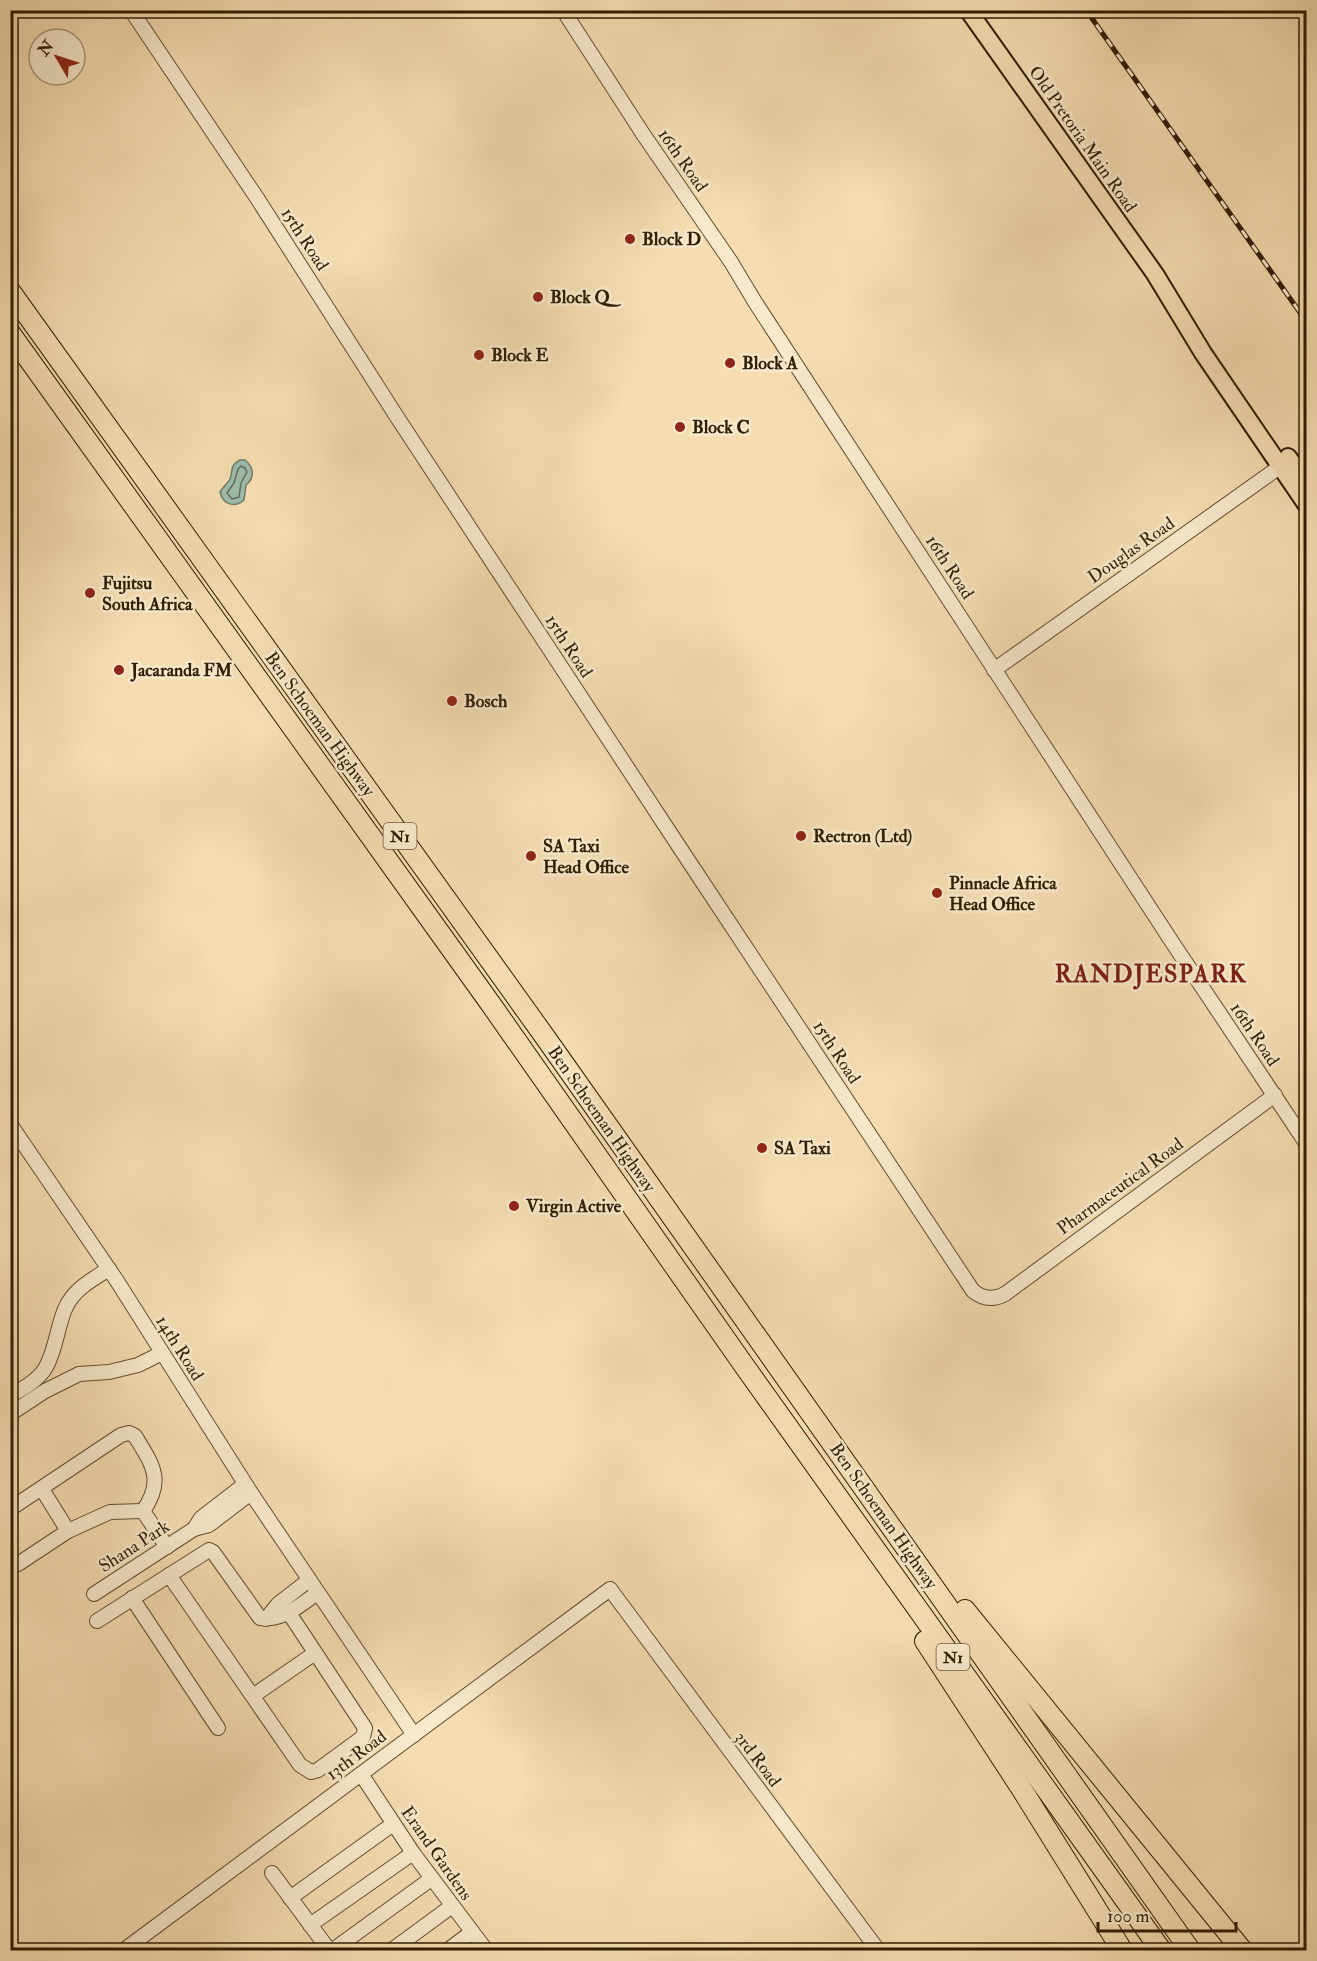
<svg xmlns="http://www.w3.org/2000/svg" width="1317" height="1961" font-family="'IM FELL Double Pica',serif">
<rect width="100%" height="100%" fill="#f5ddb1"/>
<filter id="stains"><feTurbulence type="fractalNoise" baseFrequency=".00333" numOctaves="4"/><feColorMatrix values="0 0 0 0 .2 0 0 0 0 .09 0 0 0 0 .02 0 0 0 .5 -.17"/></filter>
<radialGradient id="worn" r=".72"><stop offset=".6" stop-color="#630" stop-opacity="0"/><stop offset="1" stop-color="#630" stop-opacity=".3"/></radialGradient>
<path fill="#9cbbad" stroke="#717c69" stroke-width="1.5" d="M240 460H245C254 467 255 478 246 485L244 500C235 508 223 505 220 492 223 487 228 483 230 479 233 470 230 465 240 460Z"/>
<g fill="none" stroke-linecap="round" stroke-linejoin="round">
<path stroke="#666c58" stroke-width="1.5" d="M241 466 245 468 247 472 241 483 239 497 232 499 227 493 234 483 238 469Z"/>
<g stroke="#624d2e" stroke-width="16">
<g id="minor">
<path d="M131 10 257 198 397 417 680 848 973 1291C983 1299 994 1300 1005 1294L1275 1095"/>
<path d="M563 10 643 134 731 262 755 302 1172 942 1306 1143"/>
<path d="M994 670 1288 461"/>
<path d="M10 1124 117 1281 251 1493 414 1735"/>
<path d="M10 1396C22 1389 39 1380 46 1367 56 1349 57 1328 65 1309 73 1290 91 1280 109 1269"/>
<path d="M10 1414 45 1391 79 1374 109 1372 138 1365 162 1353"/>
<path d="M42 1489 68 1531"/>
<path d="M10 1509 121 1435 129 1433 135 1436C152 1464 165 1480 143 1511L167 1547"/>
<path d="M194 1529 201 1518 245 1484"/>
<path d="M18 1564 68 1531 110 1512 143 1511"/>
<path d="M169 1575 300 1765 311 1772 318 1770 363 1737 365 1728 289 1613"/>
<path d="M94 1594 194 1529 209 1525 251 1493"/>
<path d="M132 1598 218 1728"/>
<path d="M266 1619 278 1604 309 1580"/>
<path d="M97 1621 209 1550 213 1552 260 1618C282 1621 301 1605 317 1593"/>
<path d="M253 1696 315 1653"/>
<path d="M361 1774 413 1853 486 1950"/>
<path d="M272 1873 329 1950"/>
<path d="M290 1898 393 1824"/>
<path d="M310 1925 413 1853"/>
<path d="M124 1950 610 1589 878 1950"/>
<path d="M333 1950 431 1879"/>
<path d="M392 1950 452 1906"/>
<path d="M448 1950 472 1932"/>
</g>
</g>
<g stroke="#311d02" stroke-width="20">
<g id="major">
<path d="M968 10 1155 274 1203 353 1306 504"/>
<path d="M1288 457 1306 483"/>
</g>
</g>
<g stroke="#311d02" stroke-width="22">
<g id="highway">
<path d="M10 291 545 1037 1190 1950"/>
<path d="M10 333 490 1003 743 1364 1161 1950"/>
<path d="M965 1610 1242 1950"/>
<path d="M925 1641 1021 1788 1122 1950"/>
</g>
</g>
<use href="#minor" stroke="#f8e9cc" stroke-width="14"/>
<use href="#major" stroke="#f5ddb1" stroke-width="16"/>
<use href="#highway" stroke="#f5ddb1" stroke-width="20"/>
<g stroke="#311d02" stroke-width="5">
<path id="rail" d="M1086 10 1306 321"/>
</g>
<use href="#rail" stroke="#f8e9cc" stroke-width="3" stroke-dasharray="9" stroke-linecap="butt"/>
</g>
<g fill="#8f2418" stroke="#f8e9cc" stroke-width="2">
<circle cx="630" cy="239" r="6"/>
<circle cx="538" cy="297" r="6"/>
<circle cx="479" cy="355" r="6"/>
<circle cx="730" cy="363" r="6"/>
<circle cx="680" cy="427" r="6"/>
<circle cx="90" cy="593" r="6"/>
<circle cx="119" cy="670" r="6"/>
<circle cx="452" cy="701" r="6"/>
<circle cx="801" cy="836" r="6"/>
<circle cx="531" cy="856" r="6"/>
<circle cx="937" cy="893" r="6"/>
<circle cx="762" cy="1148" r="6"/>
<circle cx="514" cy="1206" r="6"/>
</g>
<g text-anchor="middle" stroke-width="5" stroke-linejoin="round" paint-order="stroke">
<g fill="#f8e9cc" stroke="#6d5a3f" stroke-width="1.5">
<rect x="383.5" y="823" width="33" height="26" rx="4.5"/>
<rect x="936.5" y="1644" width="33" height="26" rx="4.5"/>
</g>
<g font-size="16" font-weight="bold" fill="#311d02">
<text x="400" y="842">N1</text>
<text x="953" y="1663">N1</text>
</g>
<g font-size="18" fill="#311d02" stroke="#f8e9cc">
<text transform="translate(1083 139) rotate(55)" y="6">Old Pretoria Main Road</text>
<text transform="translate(683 160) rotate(55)" y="6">16th Road</text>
<text transform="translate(305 239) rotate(57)" y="6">15th Road</text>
<text transform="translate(1131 550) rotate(-35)" y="6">Douglas Road</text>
<text transform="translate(950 567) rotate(57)" y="6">16th Road</text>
<text transform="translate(569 646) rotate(57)" y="6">15th Road</text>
<text transform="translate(320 724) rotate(54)" y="6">Ben Schoeman Highway</text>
<text transform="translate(1255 1034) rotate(56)" y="6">16th Road</text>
<text transform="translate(837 1052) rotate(57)" y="6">15th Road</text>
<text transform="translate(602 1119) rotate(55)" y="6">Ben Schoeman Highway</text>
<text transform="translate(1120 1186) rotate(-36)" y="6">Pharmaceutical Road</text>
<text transform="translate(180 1348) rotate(58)" y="6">14th Road</text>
<text transform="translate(884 1516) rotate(55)" y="6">Ben Schoeman Highway</text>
<text transform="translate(134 1546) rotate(-33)" y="6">Shana Park</text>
<text transform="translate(356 1755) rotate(-37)" y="6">13th Road</text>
<text transform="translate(758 1759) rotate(53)" y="6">3rd Road</text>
<text transform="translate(437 1853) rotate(55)" y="6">Erand Gardens</text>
</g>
<g font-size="18" font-weight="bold" fill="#311d02" stroke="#f8e9cc" text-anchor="start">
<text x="642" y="245">Block D</text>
<text x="550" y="303">Block Q</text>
<text x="491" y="361">Block E</text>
<text x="742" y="369">Block A</text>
<text x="692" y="433">Block C</text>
<text x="102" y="589">Fujitsu<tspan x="102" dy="21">South Africa</tspan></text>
<text x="131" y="676">Jacaranda FM</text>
<text x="464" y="707">Bosch</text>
<text x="813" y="842">Rectron (Ltd)</text>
<text x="543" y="852">SA Taxi<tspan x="543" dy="21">Head Office</tspan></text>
<text x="949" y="889">Pinnacle Africa<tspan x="949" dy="21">Head Office</tspan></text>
<text x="774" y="1154">SA Taxi</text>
<text x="526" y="1212">Virgin Active</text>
</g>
<g font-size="24" font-weight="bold" letter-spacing="1.5" fill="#7a1f14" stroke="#f8e9cc">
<text x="1151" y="982">RANDJESPARK</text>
</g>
</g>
<rect width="1317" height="1961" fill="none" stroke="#f5ddb1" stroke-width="36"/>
<rect x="12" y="12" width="1293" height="1937" fill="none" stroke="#311d02" stroke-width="3"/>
<rect x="18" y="18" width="1281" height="1925" fill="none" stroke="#311d02" stroke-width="1.5"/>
<g transform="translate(57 57) rotate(309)"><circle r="28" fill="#f8e9cc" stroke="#a8977b" stroke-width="1.5"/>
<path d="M0-4.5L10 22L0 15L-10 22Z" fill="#8f2418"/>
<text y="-9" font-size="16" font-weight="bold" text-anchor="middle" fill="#311d02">N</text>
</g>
<path d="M1098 1922v9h138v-9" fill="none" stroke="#311d02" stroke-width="3"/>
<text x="1107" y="1922" font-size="18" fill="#311d02" stroke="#f8e9cc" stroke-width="4.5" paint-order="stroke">100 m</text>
<rect width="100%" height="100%" filter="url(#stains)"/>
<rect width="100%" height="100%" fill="url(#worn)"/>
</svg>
